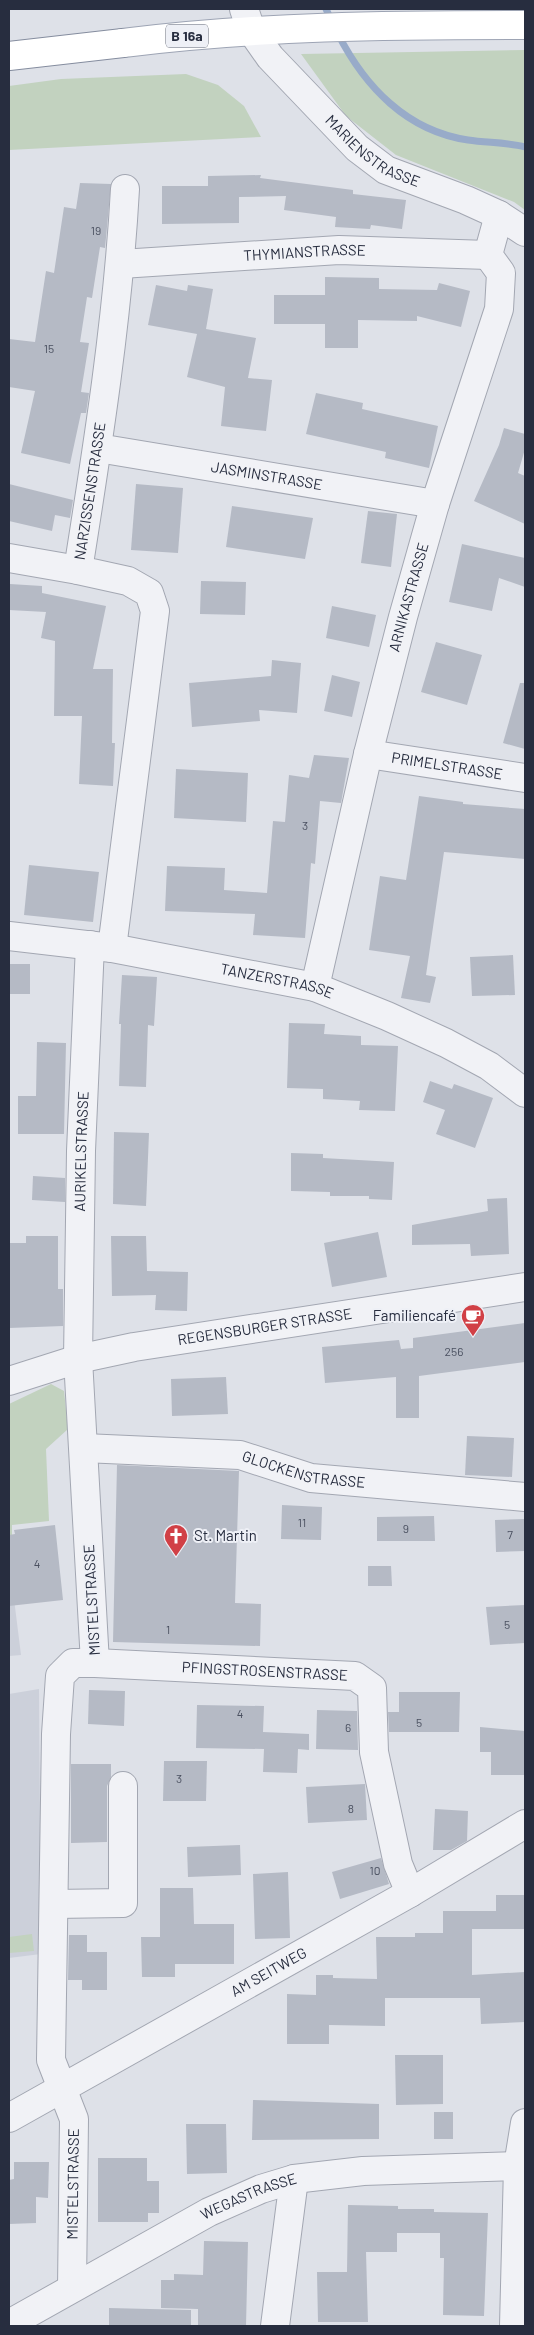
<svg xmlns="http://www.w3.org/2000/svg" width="534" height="2335" font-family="Barlow,sans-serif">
<rect width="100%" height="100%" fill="#dee1e8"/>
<g fill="#ccd0da">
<path d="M9 1583H12L21 1655 9 1656Z"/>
<path d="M39 1689 41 1954 9 1958V1694Z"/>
</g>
<g fill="#c2d2bf">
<path d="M525 50V210L514 202 396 155 346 116 301 54Z"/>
<path d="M186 74 218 85 244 106 261 137 9 150V86L61 79Z"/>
<path d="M51 1384 64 1391 68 1429 46 1449 49 1521 12 1525V1583H9V1404Z"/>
<path d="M32 1934 34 1951 9 1953V1937Z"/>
</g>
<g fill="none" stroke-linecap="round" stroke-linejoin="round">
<g stroke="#98abc9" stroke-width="7">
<path d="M326 9 332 22"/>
<path d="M338 34C365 87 407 131 468 140 487 143 507 142 525 147"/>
</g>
</g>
<g fill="#b5bac5">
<path d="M261 175 260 178 353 190V194L406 200 402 229 371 225 370 229 335 227 336 217 284 210 286 196 239 197V223L162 224V186H208V176Z"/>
<path d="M80 183 111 184 105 248 100 247 92 298 87 297 80 342 89 343 81 392 89 393 86 413H81L70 464 21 453 35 391 9 387V339L35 342 46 271 54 273 64 207 76 209Z"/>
<path d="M325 277 379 278V289L437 290 439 283 470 291 461 327 417 316V321L358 320V348H325V324H274V295H325Z"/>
<path d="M156 285 187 291 188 285 213 289 206 329 256 338 248 378 272 380 266 431 221 426 225 387 187 377 197 334 148 325Z"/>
<path d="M316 393 363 403 362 409 438 426 429 468 385 458 386 452 306 434Z"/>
<path d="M504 428 525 434V449L518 473 525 476V524L474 501 499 445Z"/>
<path d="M9 484 73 500 70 518 55 515 52 531 9 521Z"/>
<path d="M136 484 183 488 178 553 131 550Z"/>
<path d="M232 506 313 518 305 559 226 547Z"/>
<path d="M368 511 397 514 391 567 361 563Z"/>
<path d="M462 544 525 558V587L499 578 492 611 449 602Z"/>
<path d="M201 581 246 582 245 615 200 614Z"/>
<path d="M10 584 42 586V593L106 606 93 669H113L112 743H115L113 786 79 784 82 716H54L55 641 41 638 46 612 9 610Z"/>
<path d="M332 606 376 615 369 647 326 638Z"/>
<path d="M436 642 482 655 467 705 421 692Z"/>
<path d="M272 660 301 663 297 713 259 710 260 721 192 727 189 683 271 676Z"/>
<path d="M332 675 360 682 352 717 324 711Z"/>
<path d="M520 683H525V749L503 743Z"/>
<path d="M314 755 349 758 341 803 320 801 315 864 311 863 305 938 253 935 255 914 165 911 167 866 225 868 224 890 267 893 273 821 285 822 289 775 309 778Z"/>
<path d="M176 769 248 773 246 822 174 818Z"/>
<path d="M419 796 463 802V804L525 809V859L444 852 426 975 436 977 430 1003 401 998 410 956 369 950 380 876 406 880Z"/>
<path d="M29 865 99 872 93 922 24 915Z"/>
<path d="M513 955 515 995 472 996 470 957Z"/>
<rect x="9" y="964" width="21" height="30"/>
<path d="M122 975 157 977 154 1026 148 1025 146 1087 119 1086 121 1024H119Z"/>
<path d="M289 1023 325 1024 324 1034 361 1036V1045L398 1046 395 1111 359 1110 360 1101 323 1099V1089L287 1088Z"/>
<path d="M37 1042 66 1043 64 1134H18V1096H36Z"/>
<path d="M430 1081 452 1089 454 1084 493 1098 475 1148 436 1134 445 1110 423 1102Z"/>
<path d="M114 1132 149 1133 146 1206 113 1204Z"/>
<path d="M291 1153 323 1154V1158L394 1162 392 1200 369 1199V1196H330V1192L291 1191Z"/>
<path d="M33 1176 65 1178V1202L32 1200Z"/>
<path d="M507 1198 509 1254 471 1256 470 1244 412 1245V1225L488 1211 487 1199Z"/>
<path d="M378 1232 387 1277 332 1287 324 1243Z"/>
<path d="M26 1236H58V1289H63V1326L9 1328V1243H26Z"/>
<path d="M111 1236H146L147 1271 188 1272 187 1311 155 1310 156 1295 112 1296Z"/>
<path d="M525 1323V1362L419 1376V1418H396V1377L325 1383 322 1347 399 1340 401 1349 413 1348V1338Z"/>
<path d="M226 1377 228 1414 172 1416 171 1379Z"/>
<path d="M467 1436 514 1438 512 1477 465 1475Z"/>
<path d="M117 1465 239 1471 235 1603 261 1604 260 1646 113 1642Z"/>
<path d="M282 1505 322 1507 321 1540 281 1539Z"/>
<path d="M434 1516 435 1541H377V1517Z"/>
<path d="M525 1519V1551L496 1552 495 1520Z"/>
<path d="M55 1525 63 1600 9 1606V1535L15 1534 14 1530Z"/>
<path d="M368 1566H391L392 1586H368Z"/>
<path d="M525 1605V1643L490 1645 486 1607Z"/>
<path d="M89 1690 125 1691 124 1726 88 1724Z"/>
<path d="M399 1692H460L459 1732H389L388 1712H399Z"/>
<path d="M197 1705 264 1706 263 1732 309 1734V1750L298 1749 297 1773 263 1772 264 1749 196 1748Z"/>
<path d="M317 1710 357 1711 358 1750 316 1749Z"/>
<path d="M480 1727 525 1731V1775H491V1752H480Z"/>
<path d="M164 1761H207L206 1801H163Z"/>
<path d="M71 1764H111V1777L107 1786V1842L71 1843Z"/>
<path d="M365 1784 367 1820 308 1823 306 1787Z"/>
<path d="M435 1809 468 1811 467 1841 451 1850H433Z"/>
<path d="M240 1845 241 1875 188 1877 187 1847Z"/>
<path d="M381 1858 389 1884 340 1899 332 1872Z"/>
<path d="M288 1872 290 1938 255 1939 253 1874Z"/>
<path d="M160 1888H193L194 1924H234V1964H175V1977H142L141 1937H160Z"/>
<path d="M496 1895H525V1929H472V1975L525 1972V2022L481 2024 480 1998H385V2026L329 2025V2044H287V1994L316 1995V1975H333V1978L377 1979 376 1937H415V1933H443V1911H496Z"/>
<path d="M69 1935H87V1952H107V1990H82V1980H68Z"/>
<path d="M395 2055H443V2104L396 2105Z"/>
<path d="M253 2100 379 2104V2139L252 2140Z"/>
<rect x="434" y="2112" width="19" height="27"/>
<path d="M186 2124H226L227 2173 187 2174Z"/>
<path d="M98 2158H147V2181H159V2213H148V2222H98Z"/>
<path d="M14 2162H49L48 2198 36 2197V2223L9 2224V2180L14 2179Z"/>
<path d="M348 2205 398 2206V2209H434V2212L488 2213 484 2316 443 2315 444 2258H440V2233H397V2252H366L368 2322H318L317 2272H347Z"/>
<path d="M204 2241 248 2242 246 2326H198V2309L161 2308V2280H174V2274L203 2275Z"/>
<path d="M109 2308 191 2310V2326H109Z"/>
</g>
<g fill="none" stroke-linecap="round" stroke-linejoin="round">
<g stroke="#a3a7b2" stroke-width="30">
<g id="minor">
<path id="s1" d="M244 9 251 30 270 57 357 148 386 170 466 200 499 215 525 232"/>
<path id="s2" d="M121 264 339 250 488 255"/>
<path id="s3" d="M98 448 435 504"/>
<path d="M9 558 78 570"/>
<path id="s4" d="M368 754 525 778"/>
<path id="s5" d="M9 936 112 948 315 987 387 1016 446 1043 489 1066 525 1093"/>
<path id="s6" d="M112 948 155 611 149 593 128 581 78 570C98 444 118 317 125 189"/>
<path id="s7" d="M315 987 368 754 403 617 435 504 499 309 501 273 488 255 499 215"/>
<path id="s8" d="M9 1381 78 1359 134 1347 525 1287"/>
<path id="s9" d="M84 1448 240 1455 311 1478 525 1497"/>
<path id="s10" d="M95 1663 355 1676 372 1688 374 1752 398 1864 410 1893"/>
<path d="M54 1904 123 1903V1786"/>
<path id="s11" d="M9 2118 410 1893 525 1824"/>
<path id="s12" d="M72 2288 74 2119 51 2060 56 1734 60 1676 73 1663H95L78 1359 81 1151 90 945"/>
<path id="s13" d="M9 2324 209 2212 261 2189 294 2179 363 2171 518 2166"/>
<path d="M275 2326 294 2179"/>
<path d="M514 2326 518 2166 525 2123"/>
</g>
</g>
<g stroke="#9da4b4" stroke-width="30">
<path id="major" d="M123 43C257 26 391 25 525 25"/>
</g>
<g stroke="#858d9f" stroke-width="30">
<path id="highway" d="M9 56 123 43"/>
</g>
<use href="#minor" stroke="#f1f2f6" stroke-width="28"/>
<use href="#major" stroke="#fff" stroke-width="28"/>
<use href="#highway" stroke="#fff" stroke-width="28"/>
</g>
<defs>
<g id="cafe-pin" transform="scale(1.25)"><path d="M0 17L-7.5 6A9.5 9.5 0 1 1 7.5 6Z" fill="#d14046" stroke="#eef0f6"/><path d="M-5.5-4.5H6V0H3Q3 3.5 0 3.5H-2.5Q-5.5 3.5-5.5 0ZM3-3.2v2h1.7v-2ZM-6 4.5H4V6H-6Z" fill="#fff"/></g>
<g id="church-pin" transform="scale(1.25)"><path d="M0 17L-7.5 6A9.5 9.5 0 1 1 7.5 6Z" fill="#d14046" stroke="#eef0f6"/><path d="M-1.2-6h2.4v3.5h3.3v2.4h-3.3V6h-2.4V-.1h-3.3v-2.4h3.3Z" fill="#fff"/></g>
</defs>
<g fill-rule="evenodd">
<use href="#cafe-pin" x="473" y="1316"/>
<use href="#church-pin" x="176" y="1536"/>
</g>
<g text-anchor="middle" stroke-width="4" stroke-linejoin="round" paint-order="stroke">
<g font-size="12" fill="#4a5060">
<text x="96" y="235">19</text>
<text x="49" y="353">15</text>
<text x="305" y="830">3</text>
<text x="454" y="1356">256</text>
<text x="302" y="1527">11</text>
<text x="406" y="1533">9</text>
<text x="510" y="1539">7</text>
<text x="37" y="1568">4</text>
<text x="507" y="1629">5</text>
<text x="168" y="1634">1</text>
<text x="240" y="1718">4</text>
<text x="419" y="1727">5</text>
<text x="348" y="1732">6</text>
<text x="179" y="1783">3</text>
<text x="351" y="1813">8</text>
<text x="375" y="1875">10</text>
</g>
<rect fill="#eef0f6" stroke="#636876" stroke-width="1" x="166" y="24.5" width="42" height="23" rx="4"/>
<g font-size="14" font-weight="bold" fill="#272d3f">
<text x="187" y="41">B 16a</text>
</g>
<g font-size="15" fill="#272d3f" stroke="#eef0f6">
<text dy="5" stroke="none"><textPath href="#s1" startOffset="196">MARIENSTRASSE</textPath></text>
<text dy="5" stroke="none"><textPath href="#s2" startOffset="184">THYMIANSTRASSE</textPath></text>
<text dy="5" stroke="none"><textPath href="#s3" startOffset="171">JASMINSTRASSE</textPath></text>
<text dy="5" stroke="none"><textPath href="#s6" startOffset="514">NARZISSENSTRASSE</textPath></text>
<text dy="5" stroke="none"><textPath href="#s7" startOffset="401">ARNIKASTRASSE</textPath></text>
<text dy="5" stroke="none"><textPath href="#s4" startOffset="80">PRIMELSTRASSE</textPath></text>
<text dy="5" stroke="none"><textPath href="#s5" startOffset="272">TANZERSTRASSE</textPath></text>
<text dy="5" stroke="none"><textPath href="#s12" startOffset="1169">AURIKELSTRASSE</textPath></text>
<text dy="5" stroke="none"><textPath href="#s8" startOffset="262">REGENSBURGER STRASSE</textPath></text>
<text dy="5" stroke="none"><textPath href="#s9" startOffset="222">GLOCKENSTRASSE</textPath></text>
<text transform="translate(92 1600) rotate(-93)" y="5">MISTELSTRASSE</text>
<text dy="5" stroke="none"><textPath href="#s10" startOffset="170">PFINGSTROSENSTRASSE</textPath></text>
<text dy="5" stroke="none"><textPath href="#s11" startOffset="298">AM SEITWEG</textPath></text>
<text dy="5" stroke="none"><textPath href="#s12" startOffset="104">MISTELSTRASSE</textPath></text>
<text dy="5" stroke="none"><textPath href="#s13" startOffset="272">WEGASTRASSE</textPath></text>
</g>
<g font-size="15" fill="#272d3f" stroke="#eef0f6" text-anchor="end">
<text x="456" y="1321">Familiencafé</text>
<text x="194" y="1541" text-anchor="start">St. Martin</text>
</g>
</g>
<rect width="534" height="2335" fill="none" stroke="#272d3f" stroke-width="20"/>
</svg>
